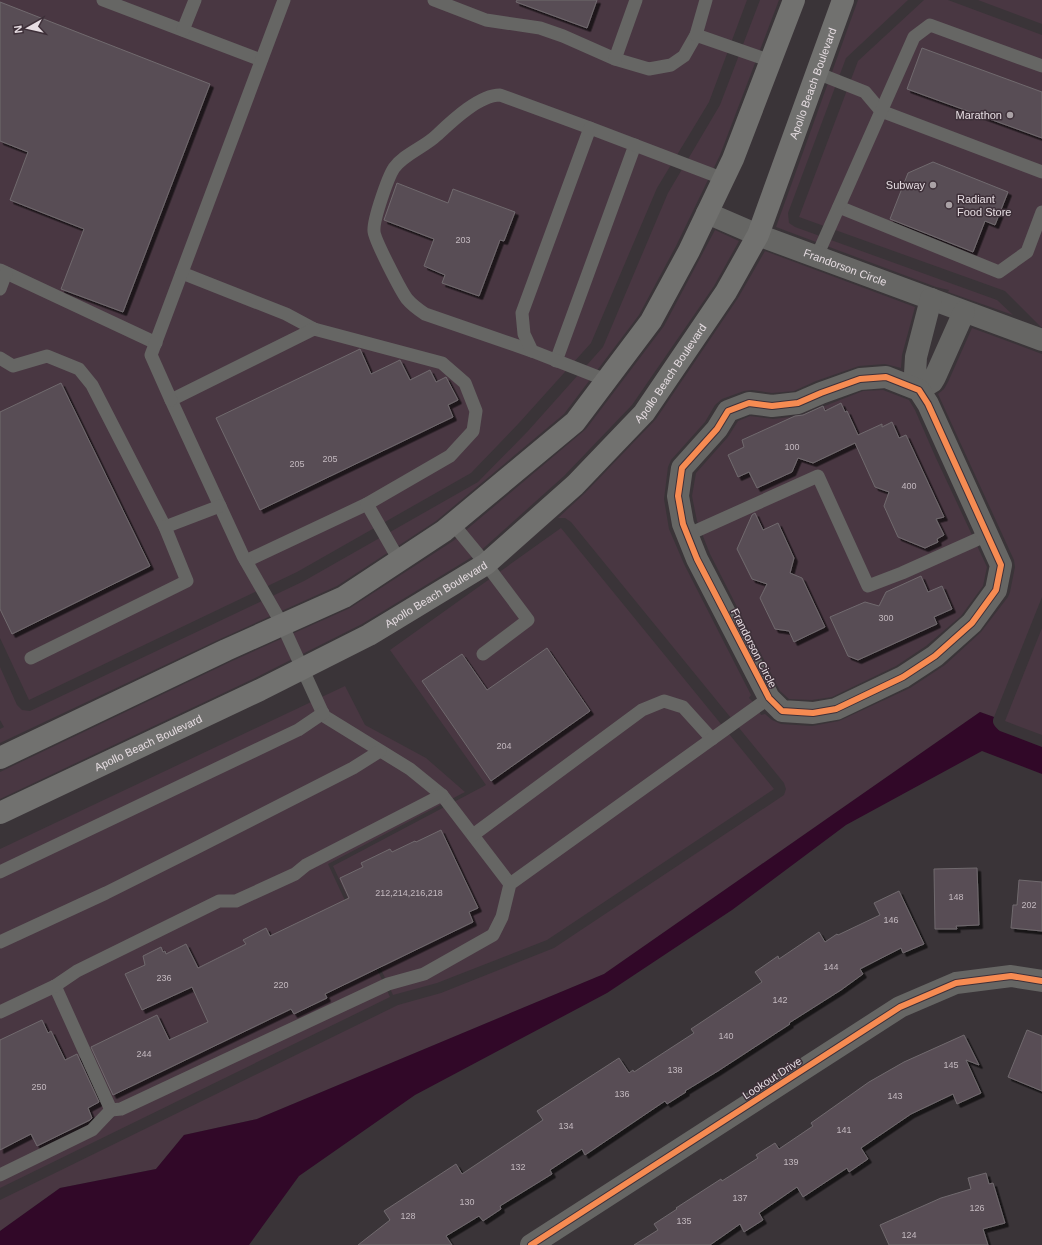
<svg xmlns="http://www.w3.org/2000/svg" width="1042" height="1245" font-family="Helvetica,sans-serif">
<defs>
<filter id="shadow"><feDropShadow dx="3.5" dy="3.5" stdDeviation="0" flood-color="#0009"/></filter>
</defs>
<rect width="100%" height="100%" fill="#3a3438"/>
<g fill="#493742">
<path d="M0 0H747L709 102 657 188 591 343 519 423 471 473 297 572 29 700 0 638Z"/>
<path d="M760 0H779L720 155 676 246 639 315 564 414 436 521 337 586 220 639 0 743V729L4 727 0 720V667L17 705 22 710 30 711 304 581 478 482 528 431 603 347 668 193 720 105Z"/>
<path d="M858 0H908L846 58 788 213 789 223 795 227 997 300 1013 315 948 292 949 290 936 287 776 227Z"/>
<path d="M924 0H948L1042 35V328L1005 291 799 217 858 61Z"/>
<path d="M978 0H1042V24Z"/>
<path d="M715 230 739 241 714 286 632 405 564 476 477 554 362 624 253 679 0 799V772L232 661 350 608 453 541 586 429 664 326Z"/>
<path d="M765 251 915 307 902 355 901 368 885 364 859 366 816 381 794 391 772 393 752 390 744 391 722 399 715 405 705 422 671 460 668 467 664 499 669 529 684 564 751 695 749 698 757 706 761 715 765 714 772 720 781 724 812 726 839 721 910 688 945 665 981 632 1008 597 1010 592 1015 567 1014 560 938 394 944 389 948 382 972 328 1042 354V597L994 717 980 712 604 974 257 1119 184 1135 156 1169 60 1188 0 1231V1200L398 1005 441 993 554 948 784 795 786 789 784 783 571 522 565 518H558L585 493 656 419 738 298Z"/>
<path d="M883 390 909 400 915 410 935 456 987 567 983 586 961 616 926 646 896 666 832 697 812 700 789 699 780 691 710 554 697 521 692 496 696 473 728 437 738 421 750 416 773 419 799 416 863 391Z"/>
<path d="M561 528 774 789 547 940 437 983 393 995 333 866 486 785 390 650Z"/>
<path d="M1042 628V735L1005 721Z"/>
<path d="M345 686 365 725 426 758 465 792 328 864 390 997 0 1188V849Z"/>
</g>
<path fill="#310828" d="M980 712 994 717C991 723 995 727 1000 731L1042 747V774L982 751 846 825 732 910 607 993 415 1095 299 1176 249 1245H0V1231L60 1188 156 1169 184 1135 257 1119 604 974Z"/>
<g fill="#594d55" stroke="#706a6e" filter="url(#shadow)">
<path d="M517 0H597L587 28 516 2Z"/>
<path d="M0 2 210 84 123 312 61 289 84 229 10 200 28 152 0 141Z"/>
<path d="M922 48 1042 92V138L907 89Z"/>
<path d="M933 162 1008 192 995 225 985 221 973 252 890 219 908 173Z"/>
<path d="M397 183 448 203 453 189 515 212 504 241 500 240 479 296 442 283 445 275 424 266 434 239 384 220Z"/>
<path d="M360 349 371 374 400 360 410 380 430 370 436 382 446 377 458 400 448 405 453 417 260 510 216 418Z"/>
<path d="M61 383 150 566 12 634 0 609V412Z"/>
<path d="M841 403 845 412 847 411 858 435 882 424V427L892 422 899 438 906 435 944 517 936 519 944 535 937 539 938 542 925 548 898 537 884 506 889 492 875 487 855 443 813 463 798 458 792 472 757 488 749 472 738 477 728 455 744 447 742 440 795 416 803 415 823 406 825 411Z"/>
<path d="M755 513 763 530 778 523 794 558 790 573 802 578 825 627 794 642 789 631 775 629 760 598 767 584 752 579 737 549 752 515Z"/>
<path d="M921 576 928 592 942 586 952 609 934 617 937 624 858 660 848 656 830 617 865 602 879 606 886 592Z"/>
<path d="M547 648 590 711 491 781 422 681 462 654 487 690Z"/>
<path d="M441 830 478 908 469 912 473 922 325 994 327 998 294 1014 291 1009 113 1095 91 1047 157 1015 169 1040 208 1022 192 987 142 1010 125 974 145 965 143 956 161 947 163 952 165 951 166 954 186 944 198 968 246 944 243 940 266 928 270 936 349 898 340 878 363 867 361 863 390 849 392 852 415 841 416 842Z"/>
<path d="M977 868 979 925 956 926 957 929H935L934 869Z"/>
<path d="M1019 880 1042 882V931L1011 928 1013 905H1017Z"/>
<path d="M899 891 924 944 903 953 901 948 860 969 863 974 841 990 789 1023 790 1024 718 1071 685 1091 686 1092 667 1104 665 1101 585 1155 582 1149 550 1170 552 1174 500 1206 501 1209 483 1221 479 1216 446 1236 452 1245H358L390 1220 384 1211 456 1164 462 1174 543 1120 537 1111 619 1058 629 1073 633 1070 634 1072 694 1033 691 1029 762 982 755 972 778 956 779 959 819 932 825 942 837 934 838 935 880 915 874 903Z"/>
<path d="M42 1020 48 1033 51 1031 65 1060 77 1054 99 1102 88 1108 92 1118 90 1120 37 1146 31 1134 0 1150V1040Z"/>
<path d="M1027 1030 1042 1036V1091L1008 1077Z"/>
<path d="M964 1035 979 1065 966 1060 981 1093 957 1104 953 1094 911 1114 861 1148 868 1159 849 1172 847 1168 803 1197 797 1187 759 1213 763 1220 744 1232 740 1224 710 1245H634L658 1230 654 1224 677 1209 676 1208 721 1179 722 1181 758 1158 756 1155 775 1143 779 1149 813 1126 811 1123 869 1082 904 1062Z"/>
<path d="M986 1173 989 1184 993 1183 1005 1223 983 1229 988 1245H889L880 1225 941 1198 971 1189 968 1178Z"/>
</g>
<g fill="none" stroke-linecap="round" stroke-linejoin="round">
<g stroke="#666664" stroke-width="13">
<path d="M103 0 261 60"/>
<path d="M434 0 486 20 540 28 563 36 615 59 649 69 671 65 684 56 696 35"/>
<path d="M706 0 696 35 771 61"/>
<path d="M183 30 195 0"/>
<path d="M615 59 636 0"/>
<path d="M817 73 865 92 881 111 1042 172"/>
<path d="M839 207 999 272 1027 252 1042 212"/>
<path d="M817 256 914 37 930 25 1042 66"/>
<path d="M0 270 156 343"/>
<path d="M182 273 286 314 314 329 442 363 465 383 476 411 473 431 450 456 367 504 246 561"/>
<path d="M0 289 6 273"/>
<path d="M314 329 171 400 243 556 282 624 324 716 410 769 442 795 510 884"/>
<path d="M532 351 425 314C419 310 412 305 407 299 401 291 374 239 374 231 373 220 388 177 394 168 404 154 425 147 437 135 452 121 479 95 500 95L590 128"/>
<path d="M0 358 13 366 47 356 79 369 92 385 165 527"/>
<path d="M556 361 635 145"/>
<path d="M606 380 532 351 524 334 522 313 590 128 724 179"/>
<path d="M171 400 151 355 284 0"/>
<path d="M367 504 399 560"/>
<path d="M453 524 486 564 528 620 483 654"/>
<path d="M687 535 818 476 868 586 902 573 987 535"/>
<path d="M31 658 187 581 165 527 220 506"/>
<path d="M473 835 642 710 664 701 683 707 712 739"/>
<path d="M0 872 298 730 323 713"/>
<path d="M0 942 106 893 196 848 353 768 380 751"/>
<path d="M55 986 111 1110 121 1109 388 984 424 974 493 935 502 917 510 884 769 698"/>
<path d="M0 1012 55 986 77 971 219 901H236L295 874 306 865 442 795"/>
<path d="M0 1175 92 1130 111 1110"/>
</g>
<g stroke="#666664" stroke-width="22">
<path id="s1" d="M758 235 1042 340"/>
<path d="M931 299 916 357 915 374 919 390 932 382 935 377 964 312"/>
<path d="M886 377 919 390 928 404 1001 565 996 590 972 623 935 656 903 677 836 709 813 713 782 711 769 698 697 559 683 524 678 496 682 468 717 429 728 411 749 403 772 406 798 403 821 393 860 379Z"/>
<path d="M531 1245 900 1007 956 983 1011 976 1042 981"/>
</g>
<path stroke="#666664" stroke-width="22" d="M707 213 758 235"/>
<g stroke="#71716f" stroke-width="22">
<path d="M0 758 226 650 344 597 444 531 575 422 651 321 689 251 733 159 794 0"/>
<path id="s2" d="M0 813 260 690 369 635 486 564 575 485 644 413 726 292 758 235 843 0"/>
</g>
<g stroke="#3e3039" stroke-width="8">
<g id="cycleway">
<path d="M886 377 919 390 928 404 1001 565 996 590 972 623 935 656 903 677 836 709 813 713 782 711 769 698 697 559 683 524 678 496 682 468 717 429 728 411 749 403 772 406 798 403 821 393 860 379Z"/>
<path d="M531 1245 900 1007 956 983 1011 976 1042 981"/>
</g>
</g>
<use href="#cycleway" stroke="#f68b52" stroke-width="6"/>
</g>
<g fill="#aaa2a6" stroke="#3e3039" stroke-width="1.5">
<circle cx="1010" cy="115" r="4"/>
<circle cx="933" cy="185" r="4"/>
<circle cx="949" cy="205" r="4"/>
</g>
<g text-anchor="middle" stroke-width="3" stroke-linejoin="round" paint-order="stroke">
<g font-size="9" fill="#c3b9bf">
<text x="463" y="243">203</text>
<text x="792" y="450">100</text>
<text x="330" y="462">205</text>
<text x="297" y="467">205</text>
<text x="909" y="489">400</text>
<text x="886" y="621">300</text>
<text x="504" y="749">204</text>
<text x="409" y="896">212,214,216,218</text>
<text x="956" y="900">148</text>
<text x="1029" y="908">202</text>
<text x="891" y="923">146</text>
<text x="831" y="970">144</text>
<text x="164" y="981">236</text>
<text x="281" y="988">220</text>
<text x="780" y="1003">142</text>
<text x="726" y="1039">140</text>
<text x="144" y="1057">244</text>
<text x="951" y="1068">145</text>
<text x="675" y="1073">138</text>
<text x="39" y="1090">250</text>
<text x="622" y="1097">136</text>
<text x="895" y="1099">143</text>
<text x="566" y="1129">134</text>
<text x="844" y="1133">141</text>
<text x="791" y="1165">139</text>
<text x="518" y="1170">132</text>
<text x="740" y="1201">137</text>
<text x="467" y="1205">130</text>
<text x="977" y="1211">126</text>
<text x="408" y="1219">128</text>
<text x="684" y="1224">135</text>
<text x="909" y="1238">124</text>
</g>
<g font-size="11" fill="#e6dde2" stroke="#3e3039">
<text dy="4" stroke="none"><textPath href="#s2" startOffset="1138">Apollo Beach Boulevard</textPath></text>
<text dy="4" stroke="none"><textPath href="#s1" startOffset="93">Frandorson Circle</textPath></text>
<text dy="4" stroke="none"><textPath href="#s2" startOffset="813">Apollo Beach Boulevard</textPath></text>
<text dy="4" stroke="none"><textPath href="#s2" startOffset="488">Apollo Beach Boulevard</textPath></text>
<text transform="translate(754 648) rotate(63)" y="4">Frandorson Circle</text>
<text dy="4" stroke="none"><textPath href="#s2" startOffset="164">Apollo Beach Boulevard</textPath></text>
<text transform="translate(772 1078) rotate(-33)" y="4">Lookout Drive</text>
</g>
<g font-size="11" fill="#e6dde2" stroke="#3e3039" text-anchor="end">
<text x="1002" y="119">Marathon</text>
<text x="925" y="189">Subway</text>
<text x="957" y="203" text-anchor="start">Radiant<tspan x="957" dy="13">Food Store</tspan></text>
</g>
</g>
<g transform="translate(28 28) rotate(262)" stroke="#3e3039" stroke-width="3" paint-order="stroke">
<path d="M0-3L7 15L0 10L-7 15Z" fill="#e6dde2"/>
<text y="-6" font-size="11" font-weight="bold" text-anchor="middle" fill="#e6dde2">N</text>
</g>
</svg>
